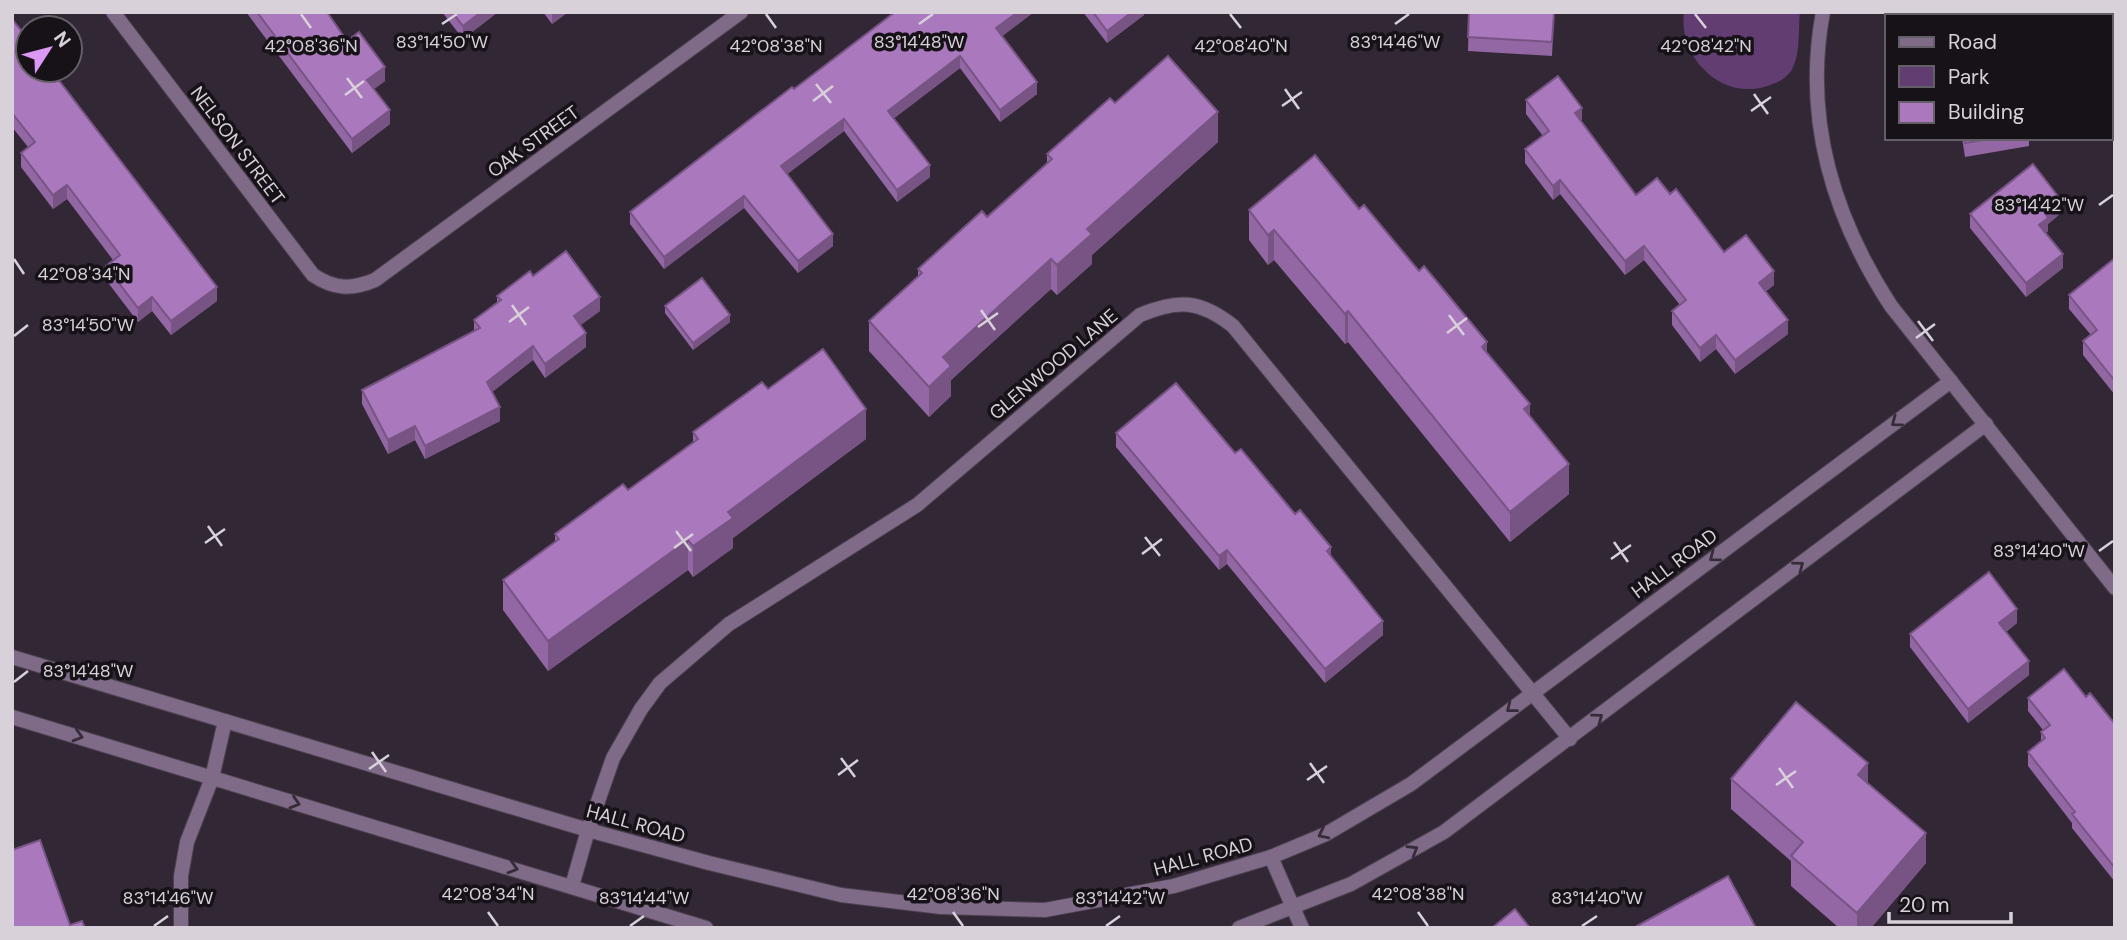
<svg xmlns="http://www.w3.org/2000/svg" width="2127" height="940" font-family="'DM Sans',sans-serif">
<rect width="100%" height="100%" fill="#312735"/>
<path fill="#623d71" d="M1684 12H1800C1798 30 1801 55 1791 71 1785 80 1774 84 1764 87 1719 99 1678 56 1684 12Z"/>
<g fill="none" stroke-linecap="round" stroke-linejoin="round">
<g stroke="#4c424f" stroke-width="16">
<g id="minor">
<path d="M113 12 313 275C334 289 351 290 375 280L741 12"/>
<path d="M1823 12C1803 119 1833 217 1891 306L2115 588"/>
<path d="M12 657 588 830 709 863 841 895 941 907 1045 910 1174 886 1271 857 1326 834 1411 784 1951 381"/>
<path d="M12 717 706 928"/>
<path d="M1271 857 1302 928"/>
<path d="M572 886 588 830 613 758 641 709 660 683 729 624 917 505 1140 315C1178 299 1200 300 1233 326L1570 739"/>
<path d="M181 928V876L187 842 212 778 225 721"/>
<path d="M1239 928 1351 884 1444 832 1986 424"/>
</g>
</g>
<use href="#minor" stroke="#7f6a87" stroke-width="14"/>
</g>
<g fill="#9267a3">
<path d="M246 12H327L347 41 385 81 374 89 390 124 352 153Z"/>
<path d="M442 12H498L463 39Z"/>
<path d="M543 12H568L552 24Z"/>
<path d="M895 12H1034L1002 36 1037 94 1000 122 960 68 894 118 930 177 897 202 844 131 787 174 833 246 798 273 744 208 664 269 630 224V212L794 89Z"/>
<path d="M1083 12H1144V15L1107 43Z"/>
<path d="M1469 12H1554L1552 56 1468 51Z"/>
<path d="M1944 12H2016L2015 16H1951Z"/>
<path d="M12 19 217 301 171 335 152 311 138 322 106 280V266L113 260 67 199 53 209 21 167V153L28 147 12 127Z"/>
<path d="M1526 100 1581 122 1636 195 1670 194 1724 252 1774 285 1766 291 1788 334 1735 374 1716 349 1700 362 1672 325V311L1680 305 1644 260 1625 275 1560 194 1553 200 1525 163V149L1543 136 1526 114Z"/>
<path d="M1115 103 1218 142 1092 255V264L1057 295 1051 289 951 380V396L929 417 869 351V321L918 277V269L987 217 1047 163V154Z"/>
<path d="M1962 138H2029V146L1965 157Z"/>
<path d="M1359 209 1487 353 1530 416 1569 494 1510 542 1348 342 1345 344 1274 260 1268 265 1249 240V210Z"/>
<path d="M2061 213 2048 224V231L2046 233 2063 268 2026 297 1970 228V214Z"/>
<path d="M2115 258V395L2083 355V341L2091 335 2069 309V295Z"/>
<path d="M533 276 600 311 580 325 586 347 545 378 533 360 492 392 500 421 425 459 415 440 388 454 362 404V390L474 332V320L497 302V296Z"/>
<path d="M665 306 730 322 693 350 665 313Z"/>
<path d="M768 389 866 439 733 538V548L693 577 688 570 548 671 503 610V580L555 542V534L628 490 693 443V432Z"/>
<path d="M1116 433 1235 453 1383 635 1325 683 1227 564 1219 570 1116 447Z"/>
<path d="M2017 623 2006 632 2029 675 1968 723 1910 647V634Z"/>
<path d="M2086 697 2115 724V882L2072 828V823L2028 766V752L2041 742V732L2043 730 2028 711V698Z"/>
<path d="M1731 779 1868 783 1926 863 1871 928H1839L1791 886V861L1731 809Z"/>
</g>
<g fill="#775484">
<path d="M481 12H498L463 39V26Z"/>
<path d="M552 12H568L552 24Z"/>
<path d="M1018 12H1034L996 41V28Z"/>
<path d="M1132 12H1144V15L1107 43V31Z"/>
<path d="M2010 12H2016L2015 16H2008Z"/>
<path d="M960 56V68L888 123V111Z"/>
<path d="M385 67V81L367 94V80Z"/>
<path d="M1037 82V94L1000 122V110Z"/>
<path d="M1582 108V121L1575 113Z"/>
<path d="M390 110V124L352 153V139Z"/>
<path d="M1218 112V142L1092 255V264L1057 295V265L1087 229Z"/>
<path d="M844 119V131L781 179V166Z"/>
<path d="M930 165V177L897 202V190Z"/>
<path d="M1560 180V194L1553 200V186Z"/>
<path d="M67 185V199L53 209V195Z"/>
<path d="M744 196V208L664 269V257Z"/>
<path d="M2061 200V213L2048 224V231L2039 239V225L2045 213Z"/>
<path d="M1274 230V260L1268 265V235Z"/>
<path d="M833 234V246L798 273V261Z"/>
<path d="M1644 246V260L1625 275V261Z"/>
<path d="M2063 254V268L2026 297V283Z"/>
<path d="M1051 259V289L951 380V396L929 417V387L943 357Z"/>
<path d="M1774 271V285L1759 297V283Z"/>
<path d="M217 287V301L171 335V321Z"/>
<path d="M152 297V311L138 322V308Z"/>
<path d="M600 297V311L574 330V316Z"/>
<path d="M1348 311V342L1345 344V314Z"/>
<path d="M730 315V322L693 350V343Z"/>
<path d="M1788 320V334L1735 374V360Z"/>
<path d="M586 333V347L545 378V364Z"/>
<path d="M1716 335V349L1700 362V348Z"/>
<path d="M1487 342V372L1482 347Z"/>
<path d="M533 346V360L487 396V382Z"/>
<path d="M1530 404V435L1524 409Z"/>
<path d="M500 407V421L425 459V446Z"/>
<path d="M866 409V439L733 538V548L693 577V546L728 512Z"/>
<path d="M415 426V440L388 454V440Z"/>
<path d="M1569 464V494L1510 542V512Z"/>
<path d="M688 540V570L548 671V641Z"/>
<path d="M1331 547V561L1327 551Z"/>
<path d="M1227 550V564L1219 570V556Z"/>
<path d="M2017 609V623L1999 637V623Z"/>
<path d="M1383 621V635L1325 683V669Z"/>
<path d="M2029 661V675L1968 723V709Z"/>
<path d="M1868 763V793L1858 775Z"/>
<path d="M1926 833V863L1871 928H1857V913Z"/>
</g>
<g fill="#aa78bd" stroke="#775484" stroke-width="2">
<path d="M257 12H327L347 41 359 32 385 67 367 80 390 110 352 139Z"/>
<path d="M452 12H481L463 26Z"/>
<path d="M895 12H1018L996 28 1037 82 1000 110 960 56 888 111 930 165 897 190 844 119 781 166 833 234 798 261 744 196 664 257 630 212 792 87 794 89Z"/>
<path d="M1093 12H1132L1107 31Z"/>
<path d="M1469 12H1554L1552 42 1468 37Z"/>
<path d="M1974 12H2010L2008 16H1982Z"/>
<path d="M12 19 28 39V70H51L217 287 171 321 152 297 138 308 106 266 120 255 67 185 53 195 21 153 35 142 12 113Z"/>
<path d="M1168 56 1218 112 1087 229 1092 234 1057 265 1051 259 943 357 951 366 929 387 869 321 922 273 918 269 982 211 987 217 1052 159 1047 154 1110 98 1115 103Z"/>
<path d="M1558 76 1582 108 1575 113 1636 195 1657 178 1670 194 1676 189 1724 252 1746 235 1774 271 1759 283 1788 320 1735 360 1716 335 1700 348 1672 311 1686 300 1644 246 1625 261 1560 180 1553 186 1525 149 1549 131 1526 100Z"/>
<path d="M1964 138H1993L1965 143Z"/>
<path d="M1315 155 1359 209 1364 205 1419 271 1424 266 1487 342 1482 347 1530 404 1524 409 1569 464 1510 512 1348 311 1345 314 1274 230 1268 235 1249 210Z"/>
<path d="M2033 164 2061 200 2045 213 2048 218 2039 225 2063 254 2026 283 1970 214Z"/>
<path d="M566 251 600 297 574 316 586 333 545 364 533 346 487 382 500 407 425 446 415 426 388 440 362 390 480 328 474 320 501 300 497 296 530 271 533 276Z"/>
<path d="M2115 258V381L2083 341 2097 330 2069 295Z"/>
<path d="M702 278 730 315 693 343 665 306Z"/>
<path d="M823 349 866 409 728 512 733 518 693 546 688 540 548 641 503 580 559 539 555 534 623 484 628 490 698 439 693 432 762 382 768 389Z"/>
<path d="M1176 383 1235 453 1241 449 1295 514 1300 510 1331 547 1327 551 1383 621 1325 669 1227 550 1219 556 1116 433Z"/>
<path d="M1989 572 2017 609 1999 623 2029 661 1968 709 1910 634Z"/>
<path d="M2064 669 2086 697 2090 693 2115 724V868L2072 814 2075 812 2028 752 2045 738 2041 732 2050 725 2028 698Z"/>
<path d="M1796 702 1868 763 1858 775 1926 833 1857 913 1791 856 1803 842 1731 779Z"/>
<path d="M40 840 70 925 82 921 85 928H12V850Z"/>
<path d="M1728 876 1756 928H1638L1637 926Z"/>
<path d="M1515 909 1530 928H1492Z"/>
</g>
<defs><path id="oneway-chevron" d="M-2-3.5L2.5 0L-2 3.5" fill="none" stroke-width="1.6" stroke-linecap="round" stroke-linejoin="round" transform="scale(1.75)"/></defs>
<g stroke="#362c39">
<use href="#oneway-chevron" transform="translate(1896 422) rotate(143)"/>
<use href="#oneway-chevron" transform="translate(1714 557) rotate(143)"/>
<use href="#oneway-chevron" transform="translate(1799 566) rotate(-37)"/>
<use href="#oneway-chevron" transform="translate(1511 708) rotate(142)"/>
<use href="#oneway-chevron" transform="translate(1598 718) rotate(-37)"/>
<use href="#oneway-chevron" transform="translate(78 736) rotate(16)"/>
<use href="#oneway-chevron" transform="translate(295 803) rotate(17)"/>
<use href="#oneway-chevron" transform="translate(1323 834) rotate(154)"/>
<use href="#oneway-chevron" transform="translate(1413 850) rotate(-31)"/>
<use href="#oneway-chevron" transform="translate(513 868) rotate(17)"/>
</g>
<path fill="none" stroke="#d8d1da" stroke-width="2.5" d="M301 14 311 28M766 14 776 28M1230 14 1241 28M1695 14 1706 28M442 24 457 14M919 24 933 14M1395 24 1409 14M347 78 362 98M816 84 831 103M1285 89 1299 109M1754 94 1768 114M345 95 364 81M813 101 833 86M1282 106 1302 92M1751 111 1771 97M2099 205 2113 195M14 259 24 274M512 305 526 325M981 310 995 330M1449 315 1464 335M1918 321 1933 341M509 322 529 307M978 327 998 313M1447 333 1467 318M14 336 28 325M1916 338 1935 324M208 526 222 546M676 531 691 551M1145 537 1160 556M1614 542 1628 562M205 543 225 529M674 548 693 534M2099 551 2113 541M1142 554 1162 539M1611 559 1631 545M14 682 28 671M372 752 386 772M841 758 855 777M1310 763 1324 783M1779 768 1793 788M369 769 389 755M838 775 858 760M1307 780 1327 766M1776 785 1796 771M488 912 498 926M953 912 963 926M1418 912 1428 926M154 926 168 916M630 926 644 916M1106 926 1120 916M1582 926 1597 916"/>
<g text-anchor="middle" stroke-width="7" stroke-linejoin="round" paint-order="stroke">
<g font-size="19" fill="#d8d1da" stroke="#161218">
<text transform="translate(533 141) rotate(-36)" y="7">OAK STREET</text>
<text transform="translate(238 145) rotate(53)" y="7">NELSON STREET</text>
<text transform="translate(1053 364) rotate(-40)" y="7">GLENWOOD LANE</text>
<text transform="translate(1674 563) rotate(-37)" y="7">HALL ROAD</text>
<text transform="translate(636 823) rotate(15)" y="7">HALL ROAD</text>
<text transform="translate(1203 856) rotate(-15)" y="7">HALL ROAD</text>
</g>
</g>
<g font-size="18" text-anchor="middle" fill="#d8d1da" stroke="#161218" stroke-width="7" stroke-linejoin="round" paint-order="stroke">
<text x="442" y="48">83°14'50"W</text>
<text x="919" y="48">83°14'48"W</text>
<text x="1395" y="48">83°14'46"W</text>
<text x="776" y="52">42°08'38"N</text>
<text x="1706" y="52">42°08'42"N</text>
<text x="311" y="52">42°08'36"N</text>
<text x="1241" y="52">42°08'40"N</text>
<text x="2039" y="211">83°14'42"W</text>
<text x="84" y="280">42°08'34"N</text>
<text x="88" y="331">83°14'50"W</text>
<text x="2039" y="557">83°14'40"W</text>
<text x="88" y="677">83°14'48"W</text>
<text x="488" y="900">42°08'34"N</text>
<text x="953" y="900">42°08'36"N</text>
<text x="1418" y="900">42°08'38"N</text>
<text x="168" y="904">83°14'46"W</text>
<text x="644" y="904">83°14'44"W</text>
<text x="1120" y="904">83°14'42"W</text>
<text x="1597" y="904">83°14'40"W</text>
</g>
<rect width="2127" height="940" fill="none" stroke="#d8d1da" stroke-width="28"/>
<rect x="1885" y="14" width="228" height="126" fill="#161218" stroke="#645e66" stroke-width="2"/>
<rect x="1899" y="37" width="35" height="10" fill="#7f6a87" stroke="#645e66" stroke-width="2"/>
<text x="1948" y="49" font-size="21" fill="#d8d1da">Road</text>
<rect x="1899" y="66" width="35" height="21" fill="#623d71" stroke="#645e66" stroke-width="2"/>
<text x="1948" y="84" font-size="21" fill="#d8d1da">Park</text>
<rect x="1899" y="102" width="35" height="21" fill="#aa78bd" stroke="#645e66" stroke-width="2"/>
<text x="1948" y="119" font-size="21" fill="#d8d1da">Building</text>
<g transform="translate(49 49) rotate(54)"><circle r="33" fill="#161218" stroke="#645e66" stroke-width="2"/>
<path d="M0-5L12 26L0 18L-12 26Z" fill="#db99f5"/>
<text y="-10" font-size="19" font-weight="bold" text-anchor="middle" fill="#d8d1da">N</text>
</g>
<path d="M1889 912v10h122v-10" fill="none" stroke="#d8d1da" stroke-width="3.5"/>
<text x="1899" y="912" font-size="21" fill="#d8d1da" stroke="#161218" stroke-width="5" paint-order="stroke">20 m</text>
</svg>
